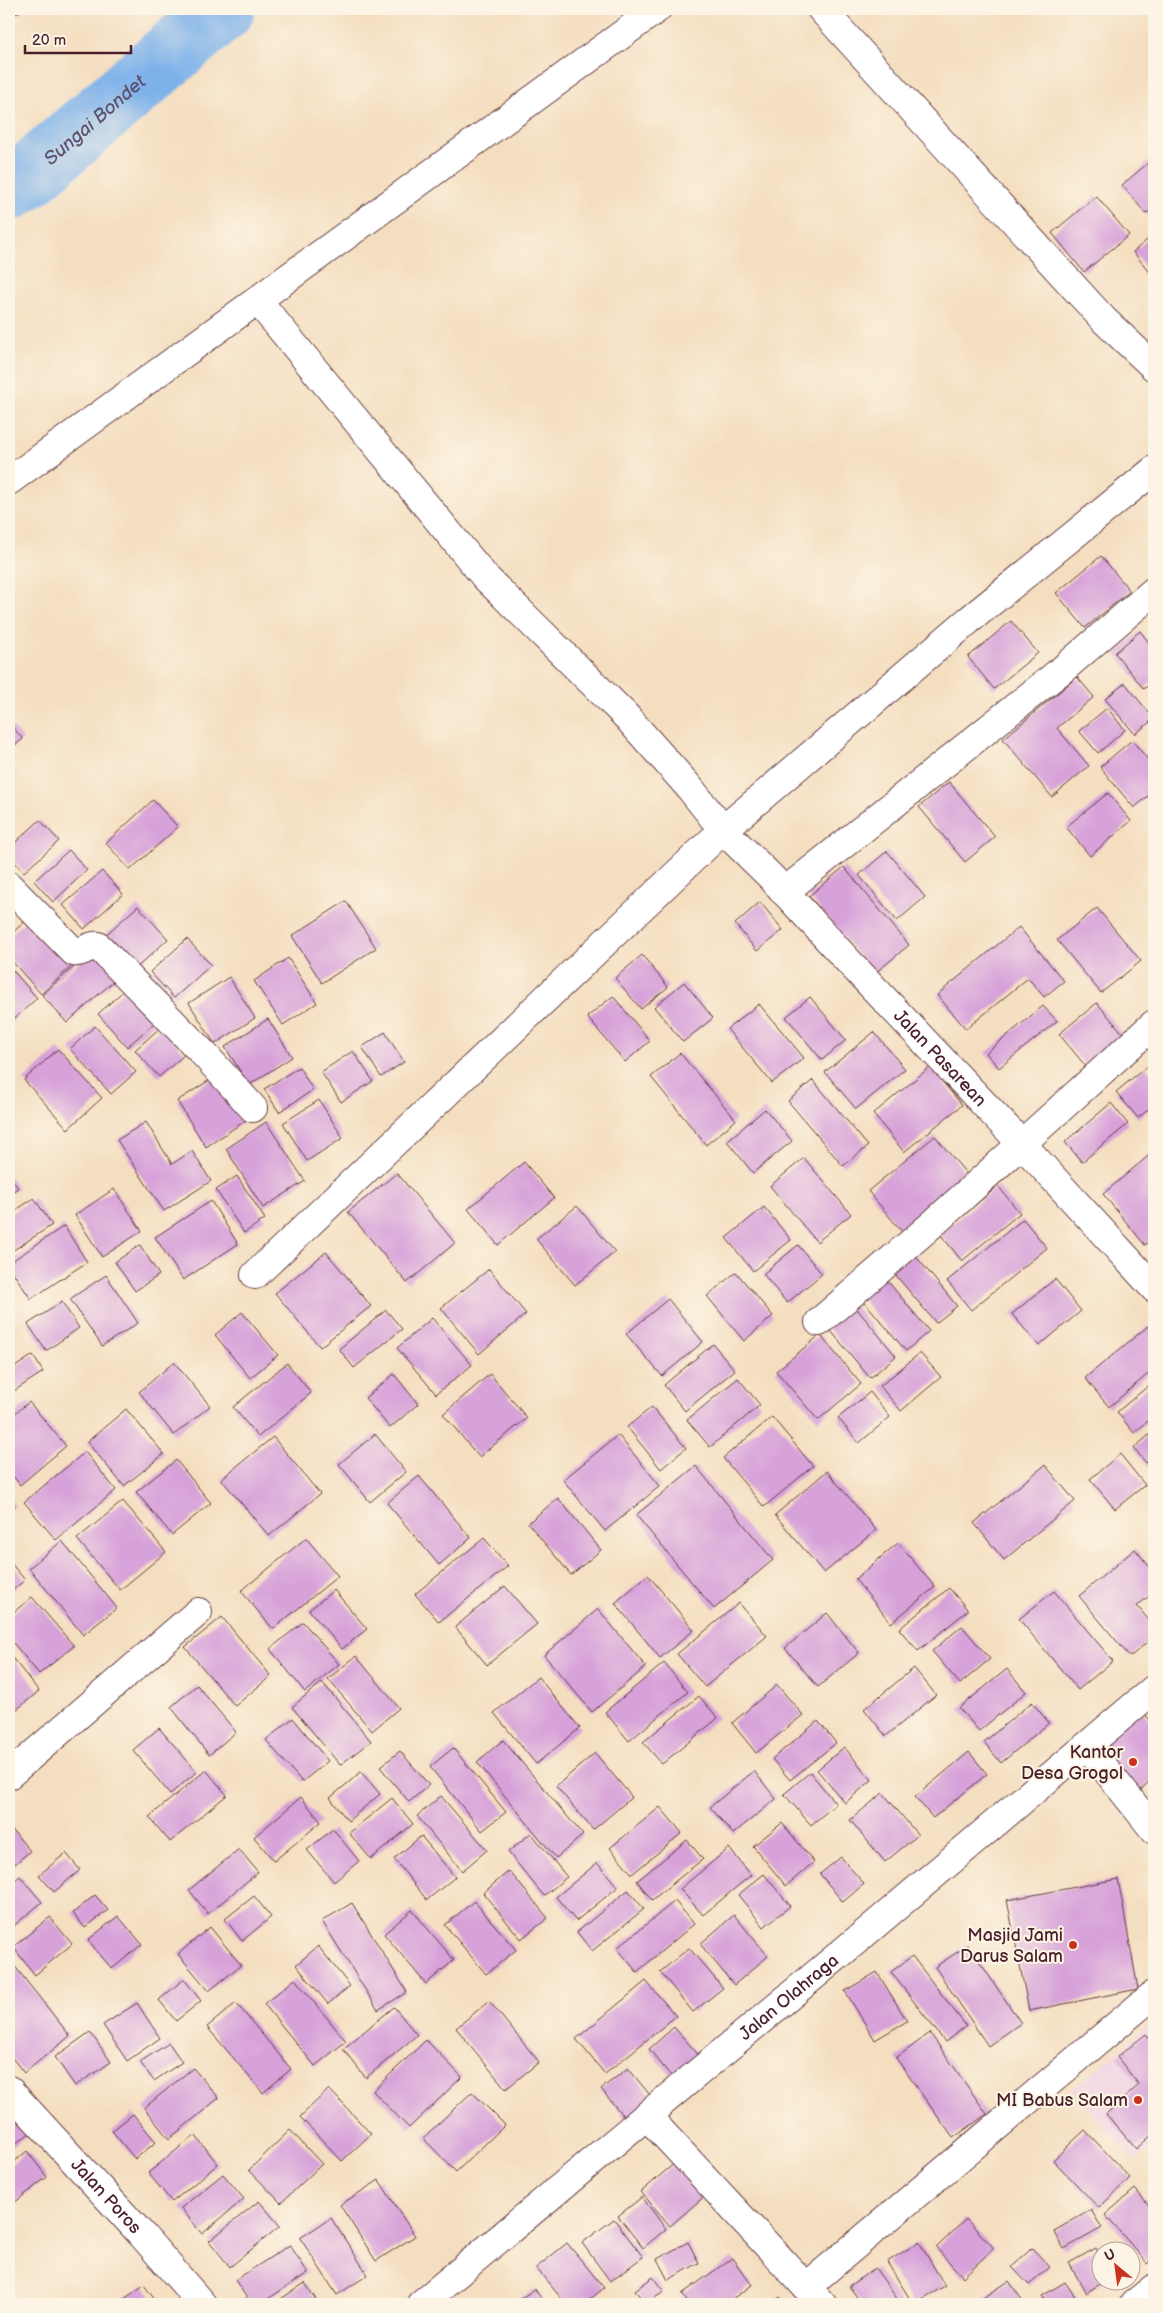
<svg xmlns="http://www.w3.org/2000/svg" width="1163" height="2313" font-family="'Balsamiq Sans',sans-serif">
<rect width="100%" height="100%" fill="#fcf5e5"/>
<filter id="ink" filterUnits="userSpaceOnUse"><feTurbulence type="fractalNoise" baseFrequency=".02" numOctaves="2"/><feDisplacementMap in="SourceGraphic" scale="10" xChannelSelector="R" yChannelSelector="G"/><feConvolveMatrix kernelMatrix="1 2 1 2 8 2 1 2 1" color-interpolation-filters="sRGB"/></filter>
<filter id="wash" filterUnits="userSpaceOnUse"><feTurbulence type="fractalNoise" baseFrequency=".0096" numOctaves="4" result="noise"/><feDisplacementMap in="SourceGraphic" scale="20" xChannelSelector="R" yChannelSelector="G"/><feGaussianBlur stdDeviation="1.12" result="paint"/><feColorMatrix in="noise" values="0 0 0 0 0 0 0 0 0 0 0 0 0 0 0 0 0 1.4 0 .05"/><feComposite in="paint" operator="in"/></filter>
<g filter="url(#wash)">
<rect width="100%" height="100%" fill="#f4dec0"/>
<path fill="#f0d0e4" d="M1154 2021V2146L1134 2162 1073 2089Z"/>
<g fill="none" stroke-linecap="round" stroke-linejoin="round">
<path stroke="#7db1ea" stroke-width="64" id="s1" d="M9 189 31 174 223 9"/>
</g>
<g id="blocks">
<g fill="#d7a1d9">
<path d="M9 9H24L12 16Z"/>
<path d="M1154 158V207L1146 214 1122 185Z"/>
<path d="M1096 196 1129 235 1084 272 1052 233Z"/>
<path d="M1154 234V277L1133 252Z"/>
<path d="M1101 556 1130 591 1085 628 1056 593Z"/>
<path d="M1011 621 1038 653 994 689 968 657Z"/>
<path d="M1140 631 1154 649V680L1144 689 1115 653Z"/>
<path d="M1077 677 1094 697 1057 728 1089 766 1052 797 1003 739Z"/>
<path d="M1125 683 1154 719 1135 734 1105 699Z"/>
<path d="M1107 708 1125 730 1098 753 1079 731Z"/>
<path d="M9 723 23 739 9 750Z"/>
<path d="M1132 740 1154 767V791L1134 808 1100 767Z"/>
<path d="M949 782 995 837 965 862 919 807Z"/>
<path d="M1108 793 1131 821 1090 856 1066 827Z"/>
<path d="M153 800 178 827 130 870 106 843Z"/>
<path d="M40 820 59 841 24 872 9 856V848Z"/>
<path d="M69 850 87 870 53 902 34 881Z"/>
<path d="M887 851 925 897 897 921 859 875Z"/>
<path d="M844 867 909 945 874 974 809 896Z"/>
<path d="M102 871 123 894 84 929 63 905Z"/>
<path d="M346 901 376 948 322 983 292 936Z"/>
<path d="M760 902 783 930 757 951 735 924Z"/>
<path d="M138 906 168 939 132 972 101 939Z"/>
<path d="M1097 908 1141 961 1101 993 1057 940Z"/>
<path d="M32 915 75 963 41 994 9 958V936Z"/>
<path d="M1019 927 1064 981 1044 997 1028 978 966 1029 937 995Z"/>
<path d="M187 939 211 965 174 998 150 972Z"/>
<path d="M94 949 119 976 67 1023 42 995Z"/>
<path d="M642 955 668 987 641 1009 615 978Z"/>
<path d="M288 958 317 1003 283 1025 254 981Z"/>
<path d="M9 966 37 998 9 1024Z"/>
<path d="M229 977 255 1018 215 1044 189 1003Z"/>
<path d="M684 982 713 1018 683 1042 654 1007Z"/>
<path d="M132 983 162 1016 127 1047 98 1014Z"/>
<path d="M613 996 650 1041 625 1062 587 1017Z"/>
<path d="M810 997 846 1040 822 1060 786 1017Z"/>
<path d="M1097 1003 1126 1037 1088 1069 1059 1034Z"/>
<path d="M759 1004 804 1058 772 1083 727 1029Z"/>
<path d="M1043 1006 1057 1021 999 1068 986 1053Z"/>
<path d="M268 1019 292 1057 249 1085 225 1047Z"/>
<path d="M95 1026 136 1072 111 1094 70 1049Z"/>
<path d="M161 1027 185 1054 159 1077 135 1050Z"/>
<path d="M385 1032 404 1062 381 1077 362 1047Z"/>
<path d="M874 1032 905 1069 856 1109 825 1072Z"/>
<path d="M58 1049 102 1098 68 1129 24 1080Z"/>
<path d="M353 1051 373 1081 341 1102 321 1072Z"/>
<path d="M680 1053 736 1120 706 1145 651 1077Z"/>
<path d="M299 1067 313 1090 279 1112 264 1089Z"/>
<path d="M930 1067 962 1105 904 1152 873 1114Z"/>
<path d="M1146 1067 1154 1077V1105L1138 1118 1116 1092Z"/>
<path d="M216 1076 245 1121 206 1147 177 1101Z"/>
<path d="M813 1080 868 1146 843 1166 788 1101Z"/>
<path d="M319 1100 343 1138 307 1161 283 1123Z"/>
<path d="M1111 1103 1128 1124 1082 1162 1065 1142Z"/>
<path d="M765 1109 792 1141 753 1173 727 1141Z"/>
<path d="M146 1122 172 1164 192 1151 211 1181 164 1211 117 1140Z"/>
<path d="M266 1122 305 1181 263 1208 226 1149Z"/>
<path d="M935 1136 970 1178 903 1233 868 1191Z"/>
<path d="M1154 1151V1238L1145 1245 1103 1194Z"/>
<path d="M804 1158 851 1214 817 1242 770 1186Z"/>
<path d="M524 1162 554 1198 498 1245 468 1209Z"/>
<path d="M397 1173 455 1243 407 1283 348 1212Z"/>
<path d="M9 1175 18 1188 9 1194Z"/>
<path d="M237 1176 265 1219 244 1233 216 1190Z"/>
<path d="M998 1186 1020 1213 962 1261 940 1234Z"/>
<path d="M114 1189 142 1231 102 1257 75 1215Z"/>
<path d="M34 1198 52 1225 9 1253V1215Z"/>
<path d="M211 1201 238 1244 183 1280 155 1237Z"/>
<path d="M577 1206 615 1252 575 1285 536 1239Z"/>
<path d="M764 1207 791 1240 753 1271 726 1238Z"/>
<path d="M1023 1219 1047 1248 971 1310 947 1281Z"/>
<path d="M64 1226 87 1262 31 1299 9 1267V1263Z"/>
<path d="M140 1245 159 1275 135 1291 115 1262Z"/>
<path d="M798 1245 822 1274 787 1303 763 1274Z"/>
<path d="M909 1248 957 1306 936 1323 888 1266Z"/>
<path d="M326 1252 371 1306 320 1347 275 1293Z"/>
<path d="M489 1269 526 1314 479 1354 441 1308Z"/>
<path d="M736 1272 773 1316 744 1341 707 1296Z"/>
<path d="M881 1273 929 1331 906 1351 857 1293Z"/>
<path d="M106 1275 138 1323 102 1346 70 1299Z"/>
<path d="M1055 1279 1081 1311 1039 1346 1012 1314Z"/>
<path d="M668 1299 703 1342 662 1376 626 1334Z"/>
<path d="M62 1302 79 1328 46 1351 28 1324Z"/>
<path d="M852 1303 896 1356 870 1378 826 1325Z"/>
<path d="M386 1310 402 1329 354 1368 339 1349Z"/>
<path d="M242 1312 278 1355 250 1378 215 1335Z"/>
<path d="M432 1318 472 1365 436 1394 397 1348Z"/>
<path d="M1148 1326 1154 1333V1369L1109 1407 1085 1378Z"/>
<path d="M820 1335 861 1384 818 1420 776 1371Z"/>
<path d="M713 1344 735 1370 685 1411 664 1385Z"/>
<path d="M920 1353 941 1377 901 1411 880 1386Z"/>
<path d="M33 1355 43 1372 14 1391 9 1384V1371Z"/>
<path d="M174 1362 210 1406 174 1435 139 1392Z"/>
<path d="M287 1363 311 1393 258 1437 233 1407Z"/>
<path d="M394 1374 418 1404 390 1428 365 1398Z"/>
<path d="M490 1374 527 1418 479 1457 443 1414Z"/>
<path d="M738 1378 760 1405 710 1447 687 1420Z"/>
<path d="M1154 1381V1416L1134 1433 1117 1412Z"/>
<path d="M870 1392 890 1417 859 1443 838 1418Z"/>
<path d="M29 1402 66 1446 20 1485 9 1471V1418Z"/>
<path d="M652 1407 686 1448 661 1469 627 1427Z"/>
<path d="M126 1409 164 1454 124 1486 87 1442Z"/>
<path d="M772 1417 813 1466 764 1507 723 1458Z"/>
<path d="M375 1434 406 1472 370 1502 339 1464Z"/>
<path d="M618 1435 660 1486 605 1531 563 1480Z"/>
<path d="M1149 1435 1154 1441V1473L1134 1448Z"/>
<path d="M273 1437 320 1494 269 1536 221 1479Z"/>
<path d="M85 1452 116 1490 56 1540 24 1502Z"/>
<path d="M1120 1454 1145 1485 1115 1509 1090 1479Z"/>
<path d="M176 1460 211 1503 172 1535 136 1492Z"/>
<path d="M1045 1465 1075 1501 1004 1560 974 1523Z"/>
<path d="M696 1466 773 1560 714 1609 636 1515Z"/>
<path d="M827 1471 876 1530 824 1573 775 1515Z"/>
<path d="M419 1476 471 1538 439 1565 387 1503Z"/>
<path d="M9 1498 15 1506 9 1511Z"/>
<path d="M558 1498 601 1550 571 1575 528 1523Z"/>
<path d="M123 1501 166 1552 120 1590 77 1539Z"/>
<path d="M306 1538 338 1576 273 1629 241 1591Z"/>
<path d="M484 1538 508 1566 439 1622 415 1594Z"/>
<path d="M62 1541 117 1608 83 1635 29 1568Z"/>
<path d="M898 1543 935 1587 891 1623 855 1579Z"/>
<path d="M1135 1549 1154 1572V1592L1137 1606 1154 1626V1636L1130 1657 1079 1596Z"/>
<path d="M9 1561 25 1580 9 1593Z"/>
<path d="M648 1575 694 1630 660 1658 615 1603Z"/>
<path d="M505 1586 537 1624 487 1665 455 1627Z"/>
<path d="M949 1588 968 1610 918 1651 899 1629Z"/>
<path d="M334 1590 367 1629 342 1649 309 1610Z"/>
<path d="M1054 1591 1113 1661 1078 1690 1019 1619Z"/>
<path d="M32 1597 74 1646 39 1674 9 1638V1616Z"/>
<path d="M739 1603 767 1636 705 1687 677 1654Z"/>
<path d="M598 1609 646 1667 592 1712 544 1655Z"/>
<path d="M827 1613 859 1653 818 1687 785 1648Z"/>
<path d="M222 1617 271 1676 235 1706 185 1647Z"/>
<path d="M303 1622 339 1664 305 1692 270 1649Z"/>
<path d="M962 1626 990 1659 960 1684 932 1651Z"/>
<path d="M9 1654 39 1691 9 1716Z"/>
<path d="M356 1656 399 1708 372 1731 328 1679Z"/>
<path d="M664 1663 688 1692 629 1741 605 1712Z"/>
<path d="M914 1668 936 1695 886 1736 864 1709Z"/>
<path d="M1007 1669 1026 1692 979 1731 959 1708Z"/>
<path d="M538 1677 580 1728 536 1764 494 1713Z"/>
<path d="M322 1682 371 1741 340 1765 292 1707Z"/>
<path d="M197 1685 236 1732 209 1755 171 1707Z"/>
<path d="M777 1685 803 1715 756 1753 732 1723Z"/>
<path d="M699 1696 718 1718 662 1764 643 1742Z"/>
<path d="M1032 1702 1049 1723 1001 1763 984 1742Z"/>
<path d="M1139 1708 1154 1724V1778L1139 1792 1097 1745Z"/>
<path d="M293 1718 328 1761 302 1782 266 1740Z"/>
<path d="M818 1721 836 1743 790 1780 772 1759Z"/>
<path d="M159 1728 197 1772 170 1794 133 1750Z"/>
<path d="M503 1740 583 1835 556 1858 477 1762Z"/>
<path d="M844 1747 872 1780 845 1803 817 1770Z"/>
<path d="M453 1748 506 1812 482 1831 430 1767Z"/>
<path d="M400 1751 429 1785 409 1802 380 1767Z"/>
<path d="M969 1752 987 1774 933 1818 915 1797Z"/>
<path d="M595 1753 632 1797 593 1830 556 1786Z"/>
<path d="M206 1770 227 1795 170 1842 149 1817Z"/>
<path d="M754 1771 776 1799 733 1834 710 1807Z"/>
<path d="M361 1772 380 1794 348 1821 330 1798Z"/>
<path d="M810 1772 836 1804 811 1825 784 1794Z"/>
<path d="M883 1793 918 1835 885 1862 850 1820Z"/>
<path d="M441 1796 487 1850 462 1871 417 1816Z"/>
<path d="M301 1797 321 1822 274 1861 254 1837Z"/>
<path d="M392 1798 413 1824 371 1859 349 1833Z"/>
<path d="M660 1807 682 1833 632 1874 610 1848Z"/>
<path d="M782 1823 814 1862 786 1886 753 1846Z"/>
<path d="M9 1826 30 1851 9 1869Z"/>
<path d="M333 1829 359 1861 334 1882 307 1850Z"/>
<path d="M531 1833 567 1877 544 1896 508 1852Z"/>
<path d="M421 1836 455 1877 427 1900 394 1859Z"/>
<path d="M687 1840 703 1859 652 1900 637 1881Z"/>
<path d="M729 1848 751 1875 703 1915 680 1889Z"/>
<path d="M239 1849 258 1872 208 1914 189 1890Z"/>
<path d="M66 1853 80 1870 54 1892 39 1875Z"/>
<path d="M841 1857 864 1884 843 1902 820 1874Z"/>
<path d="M597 1863 618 1887 576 1921 556 1897Z"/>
<path d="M509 1871 548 1918 521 1939 483 1893Z"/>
<path d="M764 1874 790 1906 764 1927 738 1895Z"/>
<path d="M20 1876 42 1902 9 1930V1885Z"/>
<path d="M1118 1879 1138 1989 1029 2011 1007 1900Z"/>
<path d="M628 1890 644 1909 592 1951 577 1932Z"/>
<path d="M95 1895 108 1910 85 1928 73 1913Z"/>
<path d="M254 1896 271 1917 242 1941 225 1919Z"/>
<path d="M474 1901 516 1950 486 1974 445 1925Z"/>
<path d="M675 1901 694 1924 637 1972 617 1948Z"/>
<path d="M352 1903 407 1992 378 2010 322 1921Z"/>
<path d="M412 1910 454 1960 426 1984 384 1934Z"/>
<path d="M734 1915 768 1956 734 1985 700 1944Z"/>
<path d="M118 1916 142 1944 112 1969 88 1940Z"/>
<path d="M50 1917 72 1944 35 1975 13 1947Z"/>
<path d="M210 1927 241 1965 209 1991 178 1954Z"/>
<path d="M968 1945 1021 2023 988 2046 935 1967Z"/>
<path d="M318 1946 350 1986 328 2004 296 1965Z"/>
<path d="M689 1948 723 1988 693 2012 660 1972Z"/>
<path d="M912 1956 966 2026 945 2042 891 1972Z"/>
<path d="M9 1959 70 2036 24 2073 9 2054Z"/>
<path d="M877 1972 907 2021 875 2040 845 1991Z"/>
<path d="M184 1979 201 2001 176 2021 159 2000Z"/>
<path d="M295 1979 346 2041 315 2066 264 2004Z"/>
<path d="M646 1981 676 2016 605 2074 576 2039Z"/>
<path d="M489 2001 539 2062 506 2089 456 2028Z"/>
<path d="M137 2003 160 2038 127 2061 103 2025Z"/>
<path d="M236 2003 291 2069 263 2093 207 2027Z"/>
<path d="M394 2007 417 2035 366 2078 343 2049Z"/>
<path d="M674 2027 702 2059 675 2081 649 2049Z"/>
<path d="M90 2032 111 2062 75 2086 55 2057Z"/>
<path d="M930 2033 987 2114 953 2138 896 2058Z"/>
<path d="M1146 2034 1154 2043V2133L1136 2149 1106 2114 1139 2085 1117 2057Z"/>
<path d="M426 2040 462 2077 409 2128 373 2091Z"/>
<path d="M169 2043 182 2062 154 2081 140 2062Z"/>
<path d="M193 2068 219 2098 169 2139 144 2108Z"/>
<path d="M628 2068 654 2100 628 2122 601 2089Z"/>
<path d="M329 2089 371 2134 342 2161 300 2117Z"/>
<path d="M472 2092 505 2125 456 2172 423 2138Z"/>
<path d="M9 2103 31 2132 9 2149Z"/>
<path d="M133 2114 156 2142 135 2159 112 2131Z"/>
<path d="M290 2130 322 2164 281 2203 249 2170Z"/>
<path d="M1085 2130 1130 2178 1099 2208 1053 2160Z"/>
<path d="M195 2135 218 2164 172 2202 148 2173Z"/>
<path d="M27 2151 47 2177 9 2207V2166Z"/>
<path d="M677 2161 706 2195 670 2226 641 2192Z"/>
<path d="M223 2174 244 2199 202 2234 181 2208Z"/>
<path d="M379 2180 415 2236 376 2261 340 2205Z"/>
<path d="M1135 2189 1154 2211V2258L1148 2264 1105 2215Z"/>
<path d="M642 2197 666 2229 643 2248 618 2216Z"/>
<path d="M259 2201 280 2226 230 2267 209 2241Z"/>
<path d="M1091 2210 1102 2228 1064 2249 1054 2231Z"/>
<path d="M331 2218 368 2275 337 2295 300 2238Z"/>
<path d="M614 2219 643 2257 610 2281 582 2243Z"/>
<path d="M966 2219 994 2248 963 2277 936 2248Z"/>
<path d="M688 2242 699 2263 668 2280 657 2259Z"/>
<path d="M919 2242 945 2286 913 2304 887 2262Z"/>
<path d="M567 2243 604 2288 584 2304H566L536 2268Z"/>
<path d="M290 2245 308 2273 260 2304H251L235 2280Z"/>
<path d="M1032 2248 1050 2267 1029 2285 1012 2267Z"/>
<path d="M1096 2248 1100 2256V2280H1106L1086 2293 1069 2263Z"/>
<path d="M732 2258 752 2285 725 2304H689L682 2294Z"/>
<path d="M875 2268 901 2304H862L849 2286Z"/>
<path d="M653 2277 664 2292 645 2304 635 2290Z"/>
<path d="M1009 2281 1025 2304H974Z"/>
<path d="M1065 2282 1078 2301 1073 2304H1047L1042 2296Z"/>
<path d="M305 2283 319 2304H273Z"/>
<path d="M144 2285 158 2304H117Z"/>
<path d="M535 2289 545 2304H512Z"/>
<path d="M780 2297 786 2304H771Z"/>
<path d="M619 2298 623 2304H609Z"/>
</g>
</g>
</g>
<g filter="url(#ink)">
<use href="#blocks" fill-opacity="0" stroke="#643c41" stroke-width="1"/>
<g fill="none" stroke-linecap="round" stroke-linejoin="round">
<g stroke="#643c41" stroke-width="30">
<g id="minor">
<path d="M821 9 1104 320 1154 367"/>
<path id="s2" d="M258 301 485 577 625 715 689 787 723 830 770 876 850 963 1022 1144 1154 1288"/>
<path d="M9 481 657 9"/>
<path d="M9 886 74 952C83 954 89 944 98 946L203 1053 253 1108"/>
<path d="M784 892 1063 669 1154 591"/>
<path d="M255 1275 723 830 969 620 1154 470"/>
<path d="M819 1322 936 1221 1154 1024"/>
<path d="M1087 1746 1154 1830"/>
<path d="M9 1775 198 1612"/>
<path id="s3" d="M9 2090 143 2236 202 2304"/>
<path d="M647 2116 822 2304"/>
<path d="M806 2287 1154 1994"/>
<path id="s4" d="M421 2304 870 1929 1154 1689"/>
<path d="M1134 2304 1154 2288"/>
</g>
</g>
<use href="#minor" stroke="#fff" stroke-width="28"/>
</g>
</g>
<g fill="#c8321e" stroke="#fcf5e5" stroke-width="2">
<circle cx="1133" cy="1762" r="5"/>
<circle cx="1073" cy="1945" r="5"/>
<circle cx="1138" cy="2100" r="5"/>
</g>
<g text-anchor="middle" stroke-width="4" stroke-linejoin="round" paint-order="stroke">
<g font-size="18" fill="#4a1f2b" stroke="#fcf5e5">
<text dy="6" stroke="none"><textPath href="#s2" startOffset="1020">Jalan Pasarean</textPath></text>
<text dy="6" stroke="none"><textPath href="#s4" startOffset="479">Jalan Olahraga</textPath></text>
<text dy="6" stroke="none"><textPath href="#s3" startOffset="144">Jalan Poros</textPath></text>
</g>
<g font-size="18" fill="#4a1f2b" stroke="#fcf5e5" text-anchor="end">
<text x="1123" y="1758">Kantor<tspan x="1123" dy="21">Desa Grogol</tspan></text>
<text x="1063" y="1941">Masjid Jami<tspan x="1063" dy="21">Darus Salam</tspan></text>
<text x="1128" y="2106">MI Babus Salam</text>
</g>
<g font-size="19" font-style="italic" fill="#5c526e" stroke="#fcf5e5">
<text dy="7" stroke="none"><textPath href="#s1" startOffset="110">Sungai Bondet</textPath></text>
</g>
</g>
<rect width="1163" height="2313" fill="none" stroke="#fcf5e5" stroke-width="30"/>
<g transform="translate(1116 2266) rotate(331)"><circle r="24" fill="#fcf5e5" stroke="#b59f9b"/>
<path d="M0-4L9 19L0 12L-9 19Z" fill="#c8321e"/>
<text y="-8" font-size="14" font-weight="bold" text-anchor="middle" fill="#4a1f2b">U</text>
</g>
<path d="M25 45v8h106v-8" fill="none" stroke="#4a1f2b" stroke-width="2.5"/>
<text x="32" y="45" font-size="15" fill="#4a1f2b" stroke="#fcf5e5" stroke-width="4" paint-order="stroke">20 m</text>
</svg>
